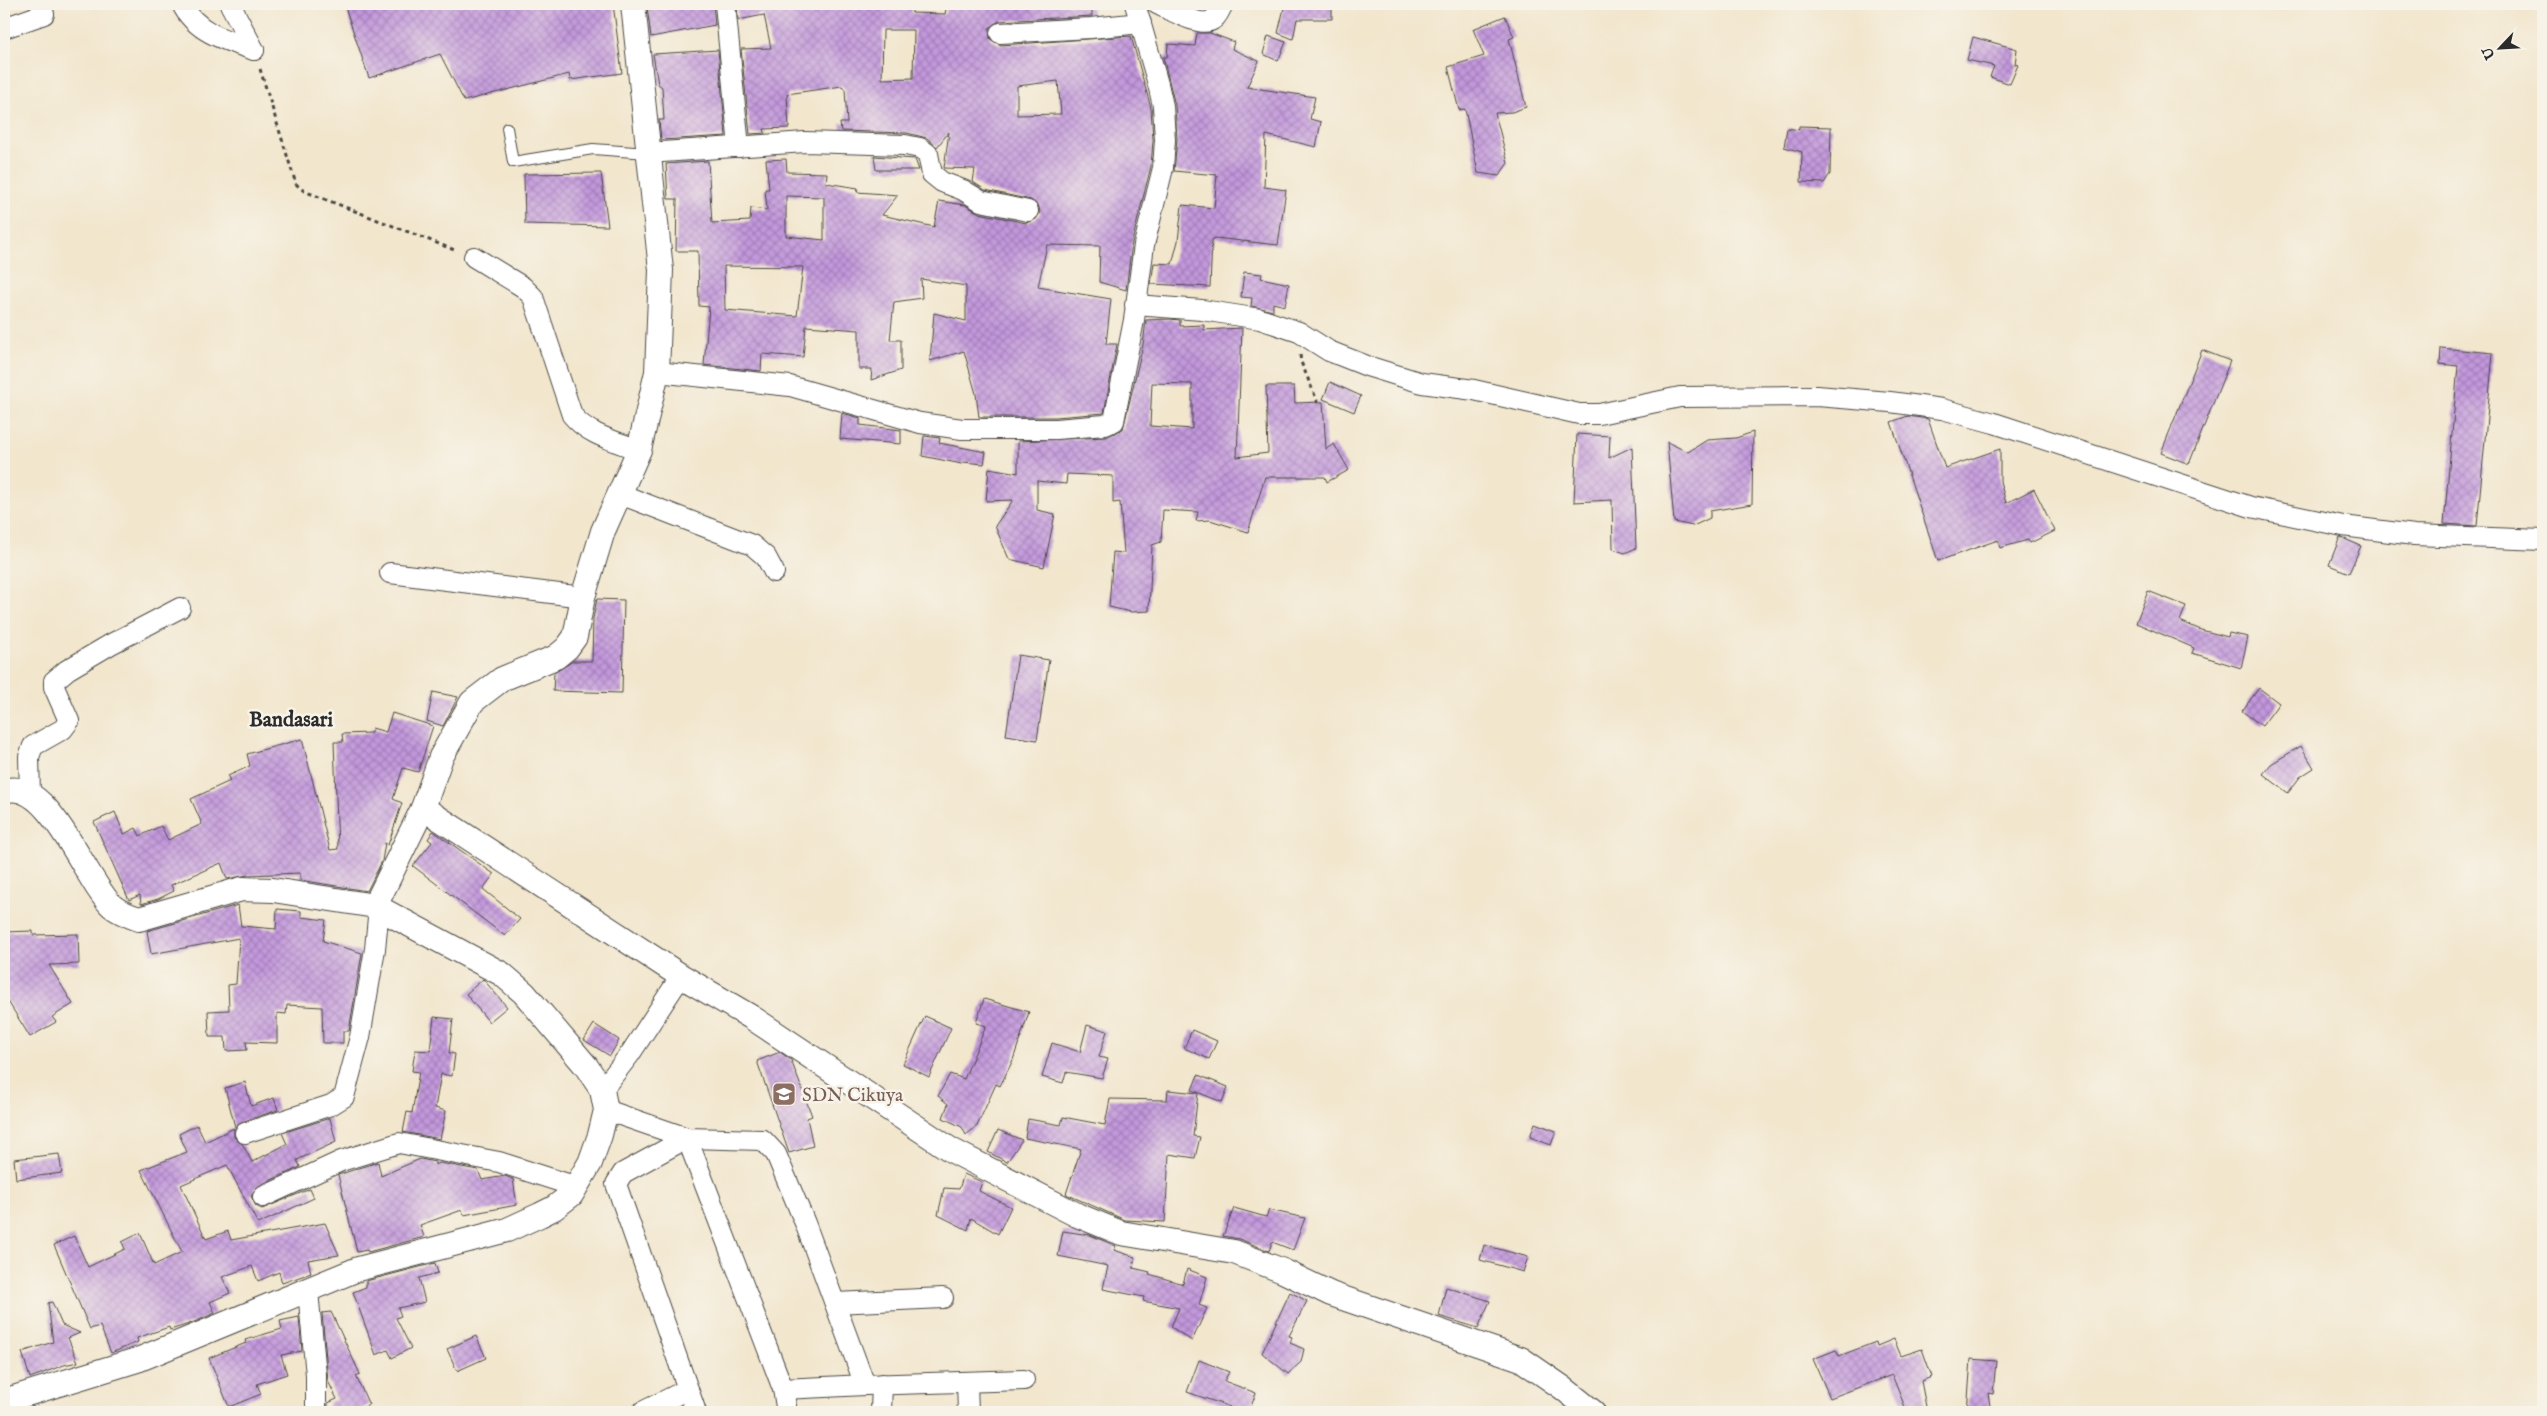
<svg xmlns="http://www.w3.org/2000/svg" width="2547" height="1416" font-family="'IM FELL English',serif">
<defs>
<pattern id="building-cross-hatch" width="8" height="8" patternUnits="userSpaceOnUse" patternTransform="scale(1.25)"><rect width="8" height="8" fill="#c398dd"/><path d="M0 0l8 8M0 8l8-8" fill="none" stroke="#9f7cb3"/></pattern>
</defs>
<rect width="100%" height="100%" fill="#f7f3e8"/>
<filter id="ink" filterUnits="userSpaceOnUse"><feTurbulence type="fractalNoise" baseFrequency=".02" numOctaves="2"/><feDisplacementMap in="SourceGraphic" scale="10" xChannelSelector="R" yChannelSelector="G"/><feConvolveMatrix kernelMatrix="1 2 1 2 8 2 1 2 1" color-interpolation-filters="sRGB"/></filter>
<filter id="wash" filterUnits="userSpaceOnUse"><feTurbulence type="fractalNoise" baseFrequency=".0096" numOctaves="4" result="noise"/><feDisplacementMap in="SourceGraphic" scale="20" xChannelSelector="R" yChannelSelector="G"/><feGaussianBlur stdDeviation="1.12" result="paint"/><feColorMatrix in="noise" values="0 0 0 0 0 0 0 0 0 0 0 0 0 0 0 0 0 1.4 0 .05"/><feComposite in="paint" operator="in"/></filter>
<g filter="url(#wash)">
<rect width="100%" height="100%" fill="#f2e6cd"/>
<g id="blocks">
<g fill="url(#building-cross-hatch)" fill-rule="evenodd">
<path d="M344 4H613L622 73 570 80 569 74 464 101 440 54 369 78Z"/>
<path d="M681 4H713L715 25 651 37 647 7Z"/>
<path d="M737 4H912V13L945 14 947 4H1068L1092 8V16L999 21 989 28 990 39 1001 45 1131 36 1151 108 1153 140 1151 166 1132 242 1126 290 1099 282 1100 246 1047 245 1038 287 1111 299 1106 344H1117L1104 413 1056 417H979L976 394 964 351 930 361 934 313 966 321V286L921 279 922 298 894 302 890 340H901V370L871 380 872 369H859V330L806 326 803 357 762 354 761 371 704 365 709 307 699 306 698 251H676L677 199H668L666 164 708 161 712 223 750 221 751 208 767 210 765 189H769L766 160 786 159 787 172 827 173 826 183 858 188 857 192 898 195 882 215 934 227 939 201 965 205 979 213 1026 223 1036 219 1040 213 1039 207 1031 200 985 190 973 182 975 169 944 168 949 132 937 147 927 138 907 133 841 131 840 123H847L845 89 842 86 787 94 789 128 764 129 765 133 750 134 741 49 771 48 764 15 738 20ZM883 30H914L913 78 882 79ZM1058 81 1061 114 1017 115V86ZM786 196 824 197V240L786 236ZM724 266 803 267 797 316 725 310Z"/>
<path d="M1285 4H1332V19H1297L1293 39 1278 33Z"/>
<path d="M1505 16 1514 37 1509 39 1526 107 1512 112 1495 113 1508 163 1499 176 1478 173 1465 109 1459 110 1448 67 1484 56 1473 29Z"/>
<path d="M1197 33H1210L1234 42 1232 49 1259 61 1247 87 1315 97 1310 119 1321 122 1316 147 1266 135 1264 187 1286 190 1278 245 1215 238 1212 240 1210 287 1151 284 1154 263 1172 264 1178 241 1182 205 1214 208 1217 175 1174 171 1177 139 1175 105 1163 57H1167L1168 44 1195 46Z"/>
<path d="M1268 36 1286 42 1278 61 1263 54Z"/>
<path d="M1973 37 2017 49 2015 64 2018 65 2010 84 1990 77 1994 66 1967 60Z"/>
<path d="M718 50 726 136 661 140 659 120H664L662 87 658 84 653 54Z"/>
<path d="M1799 126 1831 127 1830 174 1824 183 1801 182 1802 152 1784 147 1787 128 1799 130Z"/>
<path d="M874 156 915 159 919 170H876Z"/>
<path d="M601 173 608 226 525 224 524 174Z"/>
<path d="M1244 272 1262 274 1261 278 1289 284 1285 306 1273 303V311L1251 306 1252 298 1241 297Z"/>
<path d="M1170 319 1180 320V326L1204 325V330L1242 328 1237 457 1268 453 1266 386H1294L1295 403 1323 402 1326 449 1334 444 1349 470 1327 482 1325 477H1265L1248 532 1210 520 1196 521 1198 512 1163 510 1161 542 1152 545 1149 611 1131 612 1109 607 1113 552 1124 553 1120 502 1113 503V476L1067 474 1066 484 1037 481V510L1055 514 1044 567 1009 559 995 526 1013 500 986 501 989 468 1018 473V441L1106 437 1123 429 1143 345 1146 320ZM1152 383 1192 384V429L1150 426Z"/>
<path d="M2441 348 2493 353 2477 526 2444 524 2458 366 2440 364Z"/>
<path d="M2202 350 2230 361 2189 464 2161 453Z"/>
<path d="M1330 382 1361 396 1354 412 1323 399Z"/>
<path d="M842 413 860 418V425L901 430V444L840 439Z"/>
<path d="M1908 416 1928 419 1945 468 2000 449V481L2006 503 2034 489 2055 531 2030 543 2028 540 2000 548 1998 540 1938 561 1891 422Z"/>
<path d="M1753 432 1752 504 1710 511V518L1693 526 1674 522 1667 442 1688 452 1707 440 1736 438Z"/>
<path d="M1577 434 1610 436 1609 458 1632 447 1636 548 1625 553 1613 549 1612 500 1574 502Z"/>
<path d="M924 436 940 438 939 443 986 452 984 464 963 462 962 464 922 456Z"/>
<path d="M2340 537 2361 546 2349 573 2329 565Z"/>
<path d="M2148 591 2186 606 2180 621 2201 630 2228 637 2229 633 2248 637 2241 668 2192 653 2194 648 2136 623Z"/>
<path d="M597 599 624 600 622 693 553 691 554 673 573 661H592L593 619Z"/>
<path d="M1018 655 1049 660 1037 740 1006 735Z"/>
<path d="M2259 688 2279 703 2262 726 2242 711Z"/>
<path d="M433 692 458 697 443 726 427 721Z"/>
<path d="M392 713 433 726 418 772 403 768 393 799 402 803 388 845 385 843 382 861 367 891 300 880V873L248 875 227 879 221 863 171 885 174 891 158 899 141 904 140 895 129 900 94 822 115 812 124 834 136 828 140 836 161 826 168 840 202 824 191 799 230 781 228 776 250 766 247 754 302 739 330 850 338 849 334 742H343L342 734 371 733 372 728 386 732Z"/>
<path d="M2301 746 2314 768 2300 777 2288 793 2263 774 2271 764Z"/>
<path d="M433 831 494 874 483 889 520 919 505 936 413 866 432 842 428 839Z"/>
<path d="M238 905 241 926 276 929 277 909 301 911V917L326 920 323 941 362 953 349 1031H343V1043H323L322 1007 287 1005 286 1014 277 1013V1043L246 1042 247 1050 226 1051 225 1037H209L208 1011 229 1010 228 985 236 984 239 938 151 954 147 931Z"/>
<path d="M33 931V935L78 934 79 964 49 965 73 1004 52 1017 56 1022 30 1037 4 995V932Z"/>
<path d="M483 979 507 1007 489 1022 466 994Z"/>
<path d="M984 999 1029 1012 1013 1060 1000 1086 996 1084 977 1126 966 1135 962 1127 943 1118 948 1104 938 1096 950 1074 964 1079 986 1026 976 1023Z"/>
<path d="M925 1016 951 1028 929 1077 903 1064Z"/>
<path d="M434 1017 453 1019 449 1053 455 1054 452 1076 441 1074 435 1108 446 1111 440 1139 403 1132 407 1112 412 1113 419 1072 412 1071 415 1050 430 1051Z"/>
<path d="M594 1024 619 1040 610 1056 584 1040Z"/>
<path d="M1087 1025 1107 1031 1099 1057 1108 1059 1102 1078 1066 1072 1063 1083 1042 1077 1052 1043 1080 1052Z"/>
<path d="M1192 1030 1217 1041 1209 1059 1184 1048Z"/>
<path d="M780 1052 791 1060 812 1116 807 1118 813 1146 789 1153 757 1061Z"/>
<path d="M1198 1075 1228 1087 1222 1102 1192 1090Z"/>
<path d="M245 1082 251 1106 274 1098 278 1110 241 1122 235 1127 225 1088Z"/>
<path d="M1168 1090 1198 1093 1193 1136 1200 1137 1195 1158 1169 1154 1165 1222 1125 1220 1066 1194 1081 1149 1025 1138 1028 1119 1061 1125 1063 1117 1105 1125 1110 1099 1167 1100Z"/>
<path d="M330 1118 336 1142 297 1160 300 1167 258 1186 251 1196 256 1206 262 1209 310 1189 314 1198 258 1224 227 1165 181 1185 206 1239 228 1231 231 1240 325 1223 339 1255 308 1260 311 1273 282 1283 279 1272 258 1281 252 1266 222 1277 230 1293 210 1302 215 1313 192 1323 170 1330 169 1327 137 1338 138 1342 111 1353 100 1326 90 1329 54 1245 74 1236 88 1267 125 1249 122 1242 140 1233 154 1265 182 1252 141 1170 187 1152 179 1134 197 1125 205 1142 234 1128V1137L243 1145 252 1162 287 1144 282 1133Z"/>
<path d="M1535 1123 1556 1131 1551 1145 1530 1137Z"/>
<path d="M998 1130 1022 1140 1007 1162 988 1152Z"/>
<path d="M59 1154 62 1173 16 1179 14 1159Z"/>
<path d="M420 1159 435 1162V1165L440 1163 478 1170 482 1180 505 1176 513 1179 517 1205 464 1215 462 1210 420 1225 424 1237 368 1252 367 1250 357 1252 338 1175 378 1162 381 1176Z"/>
<path d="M964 1174 982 1182 979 1191 1011 1207 998 1234 971 1218 968 1230 938 1215 944 1188 959 1189Z"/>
<path d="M1234 1208 1266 1217 1269 1210 1305 1218 1293 1250 1272 1242 1269 1251 1239 1239 1223 1236Z"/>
<path d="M1063 1231 1090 1235 1116 1246 1114 1250 1135 1257 1133 1268 1150 1272 1149 1274 1183 1284 1187 1269 1207 1277 1199 1305 1207 1308 1192 1341 1171 1327 1179 1308 1143 1301 1144 1297 1103 1289 1108 1266 1058 1256Z"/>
<path d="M1484 1245 1528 1257 1523 1272 1480 1260Z"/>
<path d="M435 1263 438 1273 419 1278 425 1302 398 1308 401 1316 396 1318 411 1348 392 1358 388 1350 376 1355 353 1292 366 1287V1281Z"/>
<path d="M1446 1287 1490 1301 1478 1328 1439 1316Z"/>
<path d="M1290 1292 1307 1301 1289 1336 1292 1337 1290 1343 1304 1349 1301 1362 1288 1374 1262 1353Z"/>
<path d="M52 1302 62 1325 80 1333 68 1338 78 1362 64 1365 30 1378 22 1352 53 1342 48 1303Z"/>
<path d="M331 1312 360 1374 356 1376 369 1405 354 1412H328V1403L337 1399 328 1381 322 1313Z"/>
<path d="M299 1317 302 1351 281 1355 287 1374 257 1384 261 1394 229 1407 209 1358 246 1343 245 1340 282 1329 280 1321Z"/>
<path d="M476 1336 486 1358 457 1371 447 1349Z"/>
<path d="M1894 1339 1901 1356 1922 1349 1932 1377 1921 1381 1927 1412H1907L1892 1375 1830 1398 1813 1359 1836 1350 1839 1356 1876 1342 1877 1346Z"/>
<path d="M1971 1359 1996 1361 1993 1394 1988 1393 1991 1412H1967Z"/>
<path d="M1199 1360 1229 1372 1224 1381 1256 1393 1249 1412H1228L1230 1407 1187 1392Z"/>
</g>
</g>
</g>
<g filter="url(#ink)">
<use href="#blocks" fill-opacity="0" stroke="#494743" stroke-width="1"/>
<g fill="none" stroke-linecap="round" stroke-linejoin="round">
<g stroke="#494743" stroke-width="12">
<path id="service" d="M507 128 513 162 593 149 648 153"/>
</g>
<g stroke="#494743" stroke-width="22">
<g id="minor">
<path d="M182 4C195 32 227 41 254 50"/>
<path d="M230 4 254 50"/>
<path d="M725 4 739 147"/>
<path d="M1157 4C1169 9 1201 28 1212 20 1218 17 1220 9 1223 4"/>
<path d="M4 28 44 14"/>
<path d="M1000 33 1091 28 1141 23"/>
<path d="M648 153 805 142 905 145 920 148 928 154 932 174 942 182 963 190 981 201 1028 211"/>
<path d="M474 257 523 287 533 297 572 415C588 435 615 441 639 450"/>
<path d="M1135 305 1202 310 1260 319 1299 332 1329 351 1367 366 1422 383 1474 390 1579 414H1599L1680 397 1817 396 1890 402 1942 409 1994 423 2251 507 2343 526 2414 535 2543 540"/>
<path d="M657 372 790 386 920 423 962 429H1056L1105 425 1114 421 1134 320 1144 245 1163 168 1165 140 1163 106 1158 84 1135 4"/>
<path d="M620 494 752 545 766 557 774 572"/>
<path d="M390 573 583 597"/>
<path d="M30 794 29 757 33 746 63 729 69 721 54 687V681L67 670 111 644 180 608"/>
<path d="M602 1090 630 1054 681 976"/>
<path d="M606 1110 687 1138 763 1140 776 1154 805 1223 865 1385 1024 1380"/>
<path d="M245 1133 331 1105 344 1097 360 1037 375 949 379 907"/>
<path d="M263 1197 341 1161 399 1143 499 1162 577 1187"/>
<path d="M308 1291 316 1375V1412"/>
<path d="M835 1303 943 1298"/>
<path d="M967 1382 968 1412"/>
<path d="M783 1389 787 1412"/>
<path d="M642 1412 688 1389"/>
<path d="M696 1412 616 1184 623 1173 687 1138 783 1389 865 1385"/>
<path d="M881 1412 882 1384"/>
</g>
</g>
<g stroke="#494743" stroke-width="26">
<g id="tertiary">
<path d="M4 791C49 776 85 881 112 906 119 912 130 916 139 919L242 889 273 890 375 906 502 974 524 993 586 1066 602 1090 606 1110 600 1135 590 1163 571 1195 554 1208 540 1215 507 1230 358 1269 140 1359 4 1401"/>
<path d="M423 808 681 976 751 1017 951 1150 1077 1215 1121 1233 1234 1252 1283 1271 1331 1294 1521 1359 1563 1388 1593 1412"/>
<path d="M375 906 423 808 441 757 472 702 502 679 556 657 567 648 575 637 583 597 603 531 639 450 657 372 661 270 633 4"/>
</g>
</g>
<g stroke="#494743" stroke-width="3" stroke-dasharray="4 4" stroke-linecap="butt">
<path d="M260 69 296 184 304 191 457 251"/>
<path d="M1300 355 1301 362 1318 403"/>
</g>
<use href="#service" stroke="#fff" stroke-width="10"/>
<use href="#minor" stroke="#fff" stroke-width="20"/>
<use href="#tertiary" stroke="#fff" stroke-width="24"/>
</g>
</g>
<defs>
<g id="school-square" transform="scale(1.25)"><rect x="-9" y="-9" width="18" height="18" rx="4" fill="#8d6e63" stroke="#f7f3e8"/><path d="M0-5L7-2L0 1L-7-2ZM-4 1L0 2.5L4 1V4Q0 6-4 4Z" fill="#fff"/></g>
</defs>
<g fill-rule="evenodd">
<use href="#school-square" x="784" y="1094"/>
</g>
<g text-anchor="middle" stroke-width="5" stroke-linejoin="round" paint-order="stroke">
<g font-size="19" fill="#785e54" stroke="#f7f3e8" text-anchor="start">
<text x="802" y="1101">SDN Cikuya</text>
</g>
<g font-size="21" font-weight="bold" fill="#2b2b2b" stroke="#f7f3e8">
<text x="291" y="726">Bandasari</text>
</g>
</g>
<rect width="2547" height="1416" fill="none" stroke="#f7f3e8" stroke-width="20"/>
<g transform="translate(2500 48) rotate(245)" stroke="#f7f3e8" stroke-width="4" paint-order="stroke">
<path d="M0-4L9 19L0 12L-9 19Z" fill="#2b2b2b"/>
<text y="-8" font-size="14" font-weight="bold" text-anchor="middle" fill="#2b2b2b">U</text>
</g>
</svg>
